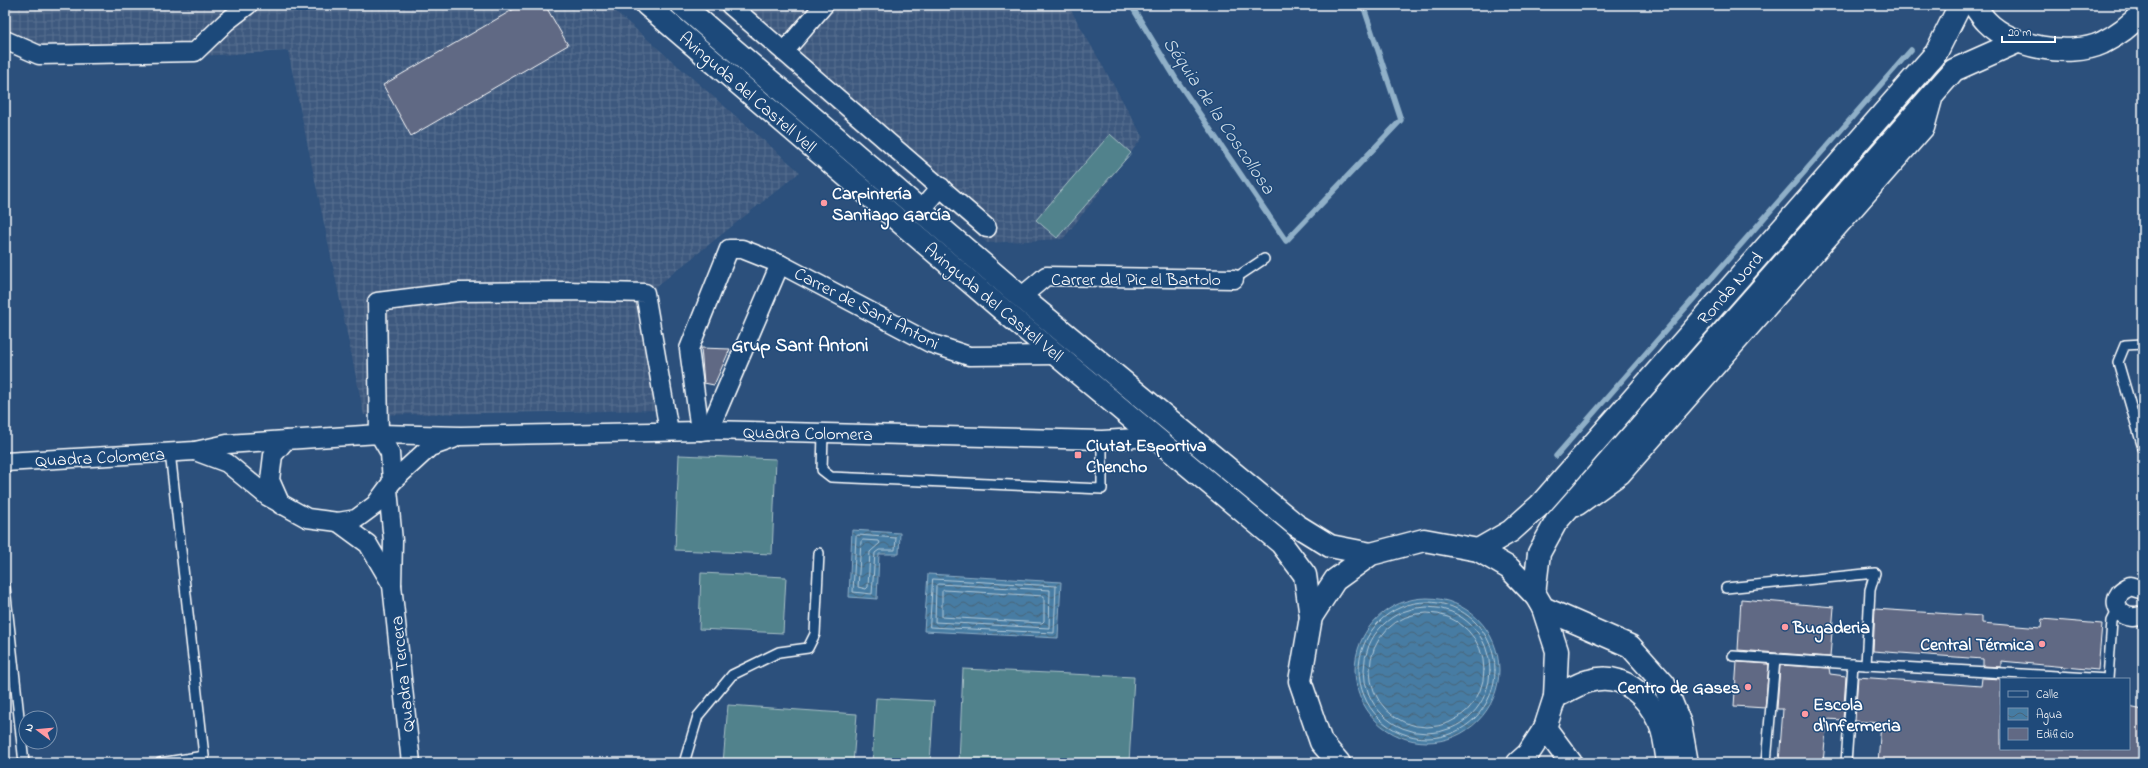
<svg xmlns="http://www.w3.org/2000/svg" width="2148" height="768" font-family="'Indie Flower',sans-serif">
<defs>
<pattern id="industrial-grid" width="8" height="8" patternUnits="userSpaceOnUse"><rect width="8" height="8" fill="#3c587e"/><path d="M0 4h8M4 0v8" fill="none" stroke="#597191"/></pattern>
<pattern id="water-waves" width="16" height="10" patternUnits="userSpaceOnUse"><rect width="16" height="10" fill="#467ca3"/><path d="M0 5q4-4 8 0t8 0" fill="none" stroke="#496478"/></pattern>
</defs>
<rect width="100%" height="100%" fill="#2c507c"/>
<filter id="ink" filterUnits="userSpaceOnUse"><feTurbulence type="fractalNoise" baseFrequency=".025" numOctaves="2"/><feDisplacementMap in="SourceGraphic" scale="8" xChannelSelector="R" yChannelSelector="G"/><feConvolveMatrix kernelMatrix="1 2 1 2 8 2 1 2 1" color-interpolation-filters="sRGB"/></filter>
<g filter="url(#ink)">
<g fill="url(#industrial-grid)">
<path d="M5 5H608L800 172 652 290 663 410 364 415 288 51 39 65 5 49Z"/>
<path d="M712 5H1068L1143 137 1063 239 987 243Z"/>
</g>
<g fill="#51828c" stroke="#a8c0c6">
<path d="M1110 134 1131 153 1057 238 1036 220Z"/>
<path d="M679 455 776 459 772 554 675 550Z"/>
<path d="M701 573 786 577 783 633 699 629Z"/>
<path d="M963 669 1134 677 1129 763H959Z"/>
<path d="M876 698 934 701 930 763H872Z"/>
<path d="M728 705 857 714 853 763H723Z"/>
</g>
<g fill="url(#water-waves)" stroke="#90b0c8">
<path d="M852 530 900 533 899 554H879L877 599 849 597Z"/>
<path d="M928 574 1061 582 1058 638 924 631Z"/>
<circle cx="1427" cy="670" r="72"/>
</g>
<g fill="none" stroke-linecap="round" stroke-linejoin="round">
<g stroke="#b5cbda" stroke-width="1">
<path d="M858 535 896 538 895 550H879L875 553 872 594 853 592 856 537Z"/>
<path d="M863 540 879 541 880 543 870 552 868 587 866 589 858 587 861 542Z"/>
<path d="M933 579 1056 586 1054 633 930 627Z"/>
<path d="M938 584 1050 590 1049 628 935 622 936 586Z"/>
<path d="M944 590 1044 596V621L1042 623 942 617V592Z"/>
<circle cx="1427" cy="670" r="68"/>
<circle cx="1427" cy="670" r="63"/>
<circle cx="1427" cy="670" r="57"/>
</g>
<g stroke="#90b0c8" stroke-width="5.5">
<path d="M1131 5 1176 79 1286 241 1401 120 1363 5"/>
<path d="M1556 456 1911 50"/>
</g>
</g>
<g fill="#616984" stroke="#fff">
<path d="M521 5H545L568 45 411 136 383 85Z"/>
<path d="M701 348 730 349 714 385 704 383Z"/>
<path d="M1741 599 1834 607 1830 657 1738 650Z"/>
<path d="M1875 609 1982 616V623L2041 628 2042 619 2102 624 2098 670 2001 661V667L1983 666V659L1873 651Z"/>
<path d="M1737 662 1769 664 1765 708 1734 706Z"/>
<path d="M1780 665 1829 668 1830 674 1846 676 1843 720 1827 719 1823 763 1779 762 1783 709H1777Z"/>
<path d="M1858 677 1981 686 1982 678 2001 679V749H2129V707L2143 710V763H1878L1881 723 1855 721Z"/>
</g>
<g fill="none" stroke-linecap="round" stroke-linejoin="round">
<g stroke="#fff" stroke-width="12">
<g id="service">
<path d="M1234 279 1264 259"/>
<path d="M2143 344 2125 345 2118 362 2143 448"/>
<path d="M823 433 822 470 831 477 1102 489V440"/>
<path d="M5 587 24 763"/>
<path d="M1726 588 1875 573 1870 590 1866 665 2108 679 2112 621 2118 609"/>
<path d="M1733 656 1866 665"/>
<path d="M160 763 204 756 170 452"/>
<path d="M684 763 698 716 732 675 779 652 808 648 815 634 819 553"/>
<path d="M1766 763 1775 659"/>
<path d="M1846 763 1853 664"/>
</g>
</g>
<g stroke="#fff" stroke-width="21">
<g id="minor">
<path d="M730 5 987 228"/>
<path d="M5 40 39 55 195 52 226 22 248 5"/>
<path d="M784 52 824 5"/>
<path d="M921 210 941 187"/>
<path d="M1021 297 1046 276 1234 279"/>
<path d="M709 430 780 264"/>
<path d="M669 431 645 293 567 291 459 292 377 302 379 434 461 436 700 431 709 430 1102 440 1154 437"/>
<path d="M700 431 689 349 729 249H742L780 264 930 343 969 356 1056 355"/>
<path d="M195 451 227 463 267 496 307 518 338 522 356 519 375 505 392 482 430 447 453 439"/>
<path d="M5 462 195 451 227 444 286 440"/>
<path d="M388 489 393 541 392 585 411 763"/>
<path d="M281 505 270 480 273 455 286 440 379 434 390 453 392 482"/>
<path d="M1578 506 1621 475 1925 128 1935 92"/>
<path d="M338 522 368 544 392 585"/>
<path d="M2143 590 2130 586C2127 588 2122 590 2120 593 2109 609 2127 622 2143 615"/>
</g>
</g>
<g stroke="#fff" stroke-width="25">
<g id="secondary">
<path d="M647 5 1004 311 1281 543 1305 575 1311 617"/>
<path d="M682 5 1021 297 1296 525 1330 546 1371 554"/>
<path d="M1536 596 1543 608 1630 646 1664 684 1680 724 1687 763"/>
<path d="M1555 697C1566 692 1577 684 1589 681 1622 671 1647 695 1660 724 1665 735 1666 751 1668 763"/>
<path d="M1545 728 1571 763"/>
</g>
</g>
<g stroke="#fff" stroke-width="25">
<g id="primary">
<path d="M1974 5C1978 11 1982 17 1987 22 2011 47 2070 58 2102 43 2118 35 2131 25 2143 12"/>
<path d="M1478 550 1511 531 1540 505 1936 53 1960 5"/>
<path d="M1534 594 1539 553 1556 522 1954 70 2017 42"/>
<path d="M1339 763 1321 742 1300 681 1311 617 1335 580 1371 554 1424 540 1478 550 1509 568 1534 594"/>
<path d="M1518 763 1528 754 1545 728 1555 697 1557 651 1543 608"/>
</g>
</g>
<use href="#service" stroke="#1f4a7a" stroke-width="9"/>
<use href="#minor" stroke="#1f4a7a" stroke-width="18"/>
<use href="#secondary" stroke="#1f4a7a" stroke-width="22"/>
<use href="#primary" stroke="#1f4a7a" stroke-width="22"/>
</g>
</g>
<g fill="#ff9aa2" stroke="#1f4a7a" stroke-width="1.5">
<circle cx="824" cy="203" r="4"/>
<rect x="1074" y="451" width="8" height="8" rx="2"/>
<circle cx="1785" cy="627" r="4"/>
<circle cx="2042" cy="644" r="4"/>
<circle cx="1748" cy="687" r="4"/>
<circle cx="1805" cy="714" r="4"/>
</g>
<g text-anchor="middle" stroke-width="3" stroke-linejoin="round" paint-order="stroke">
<g font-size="18" fill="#fff" stroke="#1f4a7a">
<text transform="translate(748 92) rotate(41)" y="6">Avinguda del Castell Vell</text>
<text x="1136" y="285">Carrer del Pic el Bartolo</text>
<text transform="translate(1730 288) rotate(-49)" y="6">Ronda Nord</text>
<text transform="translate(994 302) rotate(40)" y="6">Avinguda del Castell Vell</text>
<text transform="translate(867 308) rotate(27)" y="6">Carrer de Sant Antoni</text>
<text transform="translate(808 433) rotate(1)" y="6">Quadra Colomera</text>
<text transform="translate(100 457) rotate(-3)" y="6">Quadra Colomera</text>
<text transform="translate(402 674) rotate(-96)" y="6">Quadra Tercera</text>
</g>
<g font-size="18" font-weight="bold" fill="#fff" stroke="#1f4a7a" text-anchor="start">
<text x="832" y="199">Carpintería<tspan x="832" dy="21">Santiago García</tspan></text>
<text x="1086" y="451">Ciutat Esportiva<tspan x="1086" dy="21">Chencho</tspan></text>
<text x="1793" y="633">Bugaderia</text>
<text x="2034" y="650" text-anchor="end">Central Térmica</text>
<text x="1740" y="693" text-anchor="end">Centro de Gases</text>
<text x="1813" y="710">Escola<tspan x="1813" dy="21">d'Infermeria</tspan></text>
</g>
<g font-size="19" font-style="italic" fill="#d1dee8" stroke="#1f4a7a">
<text transform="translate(1220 115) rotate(56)" y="7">Séquia de la Coscollosa</text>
</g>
<g font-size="19" font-weight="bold" fill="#fff" stroke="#1f4a7a">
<text x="800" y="351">Grup Sant Antoni</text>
</g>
</g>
<rect width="2148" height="768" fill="none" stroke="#1f4a7a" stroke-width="20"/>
<rect x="10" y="10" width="2128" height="748" fill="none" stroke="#fff" stroke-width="1.5" filter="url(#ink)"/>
<rect x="2000" y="678" width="130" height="72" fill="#1f4a7a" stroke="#7992af"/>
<rect x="2008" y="691" width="20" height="6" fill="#1f4a7a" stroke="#7992af"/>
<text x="2036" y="698" font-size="12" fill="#ffffff">Calle</text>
<rect x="2008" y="708" width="20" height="12" fill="url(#water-waves)" stroke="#7992af"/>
<text x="2036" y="718" font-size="12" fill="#ffffff">Agua</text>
<rect x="2008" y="728" width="20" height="12" fill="#616984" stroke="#7992af"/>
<text x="2036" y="738" font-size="12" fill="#ffffff">Edificio</text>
<g transform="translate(38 730) rotate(286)"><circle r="19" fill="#1f4a7a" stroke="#7992af"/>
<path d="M0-3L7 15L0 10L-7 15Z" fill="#ff9aa2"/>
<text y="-6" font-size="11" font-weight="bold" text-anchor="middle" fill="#ffffff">N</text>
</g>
<path d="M2002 36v6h53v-6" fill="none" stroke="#ffffff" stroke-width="2"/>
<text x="2008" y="36" font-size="12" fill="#ffffff" stroke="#1f4a7a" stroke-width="3" paint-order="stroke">20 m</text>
</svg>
